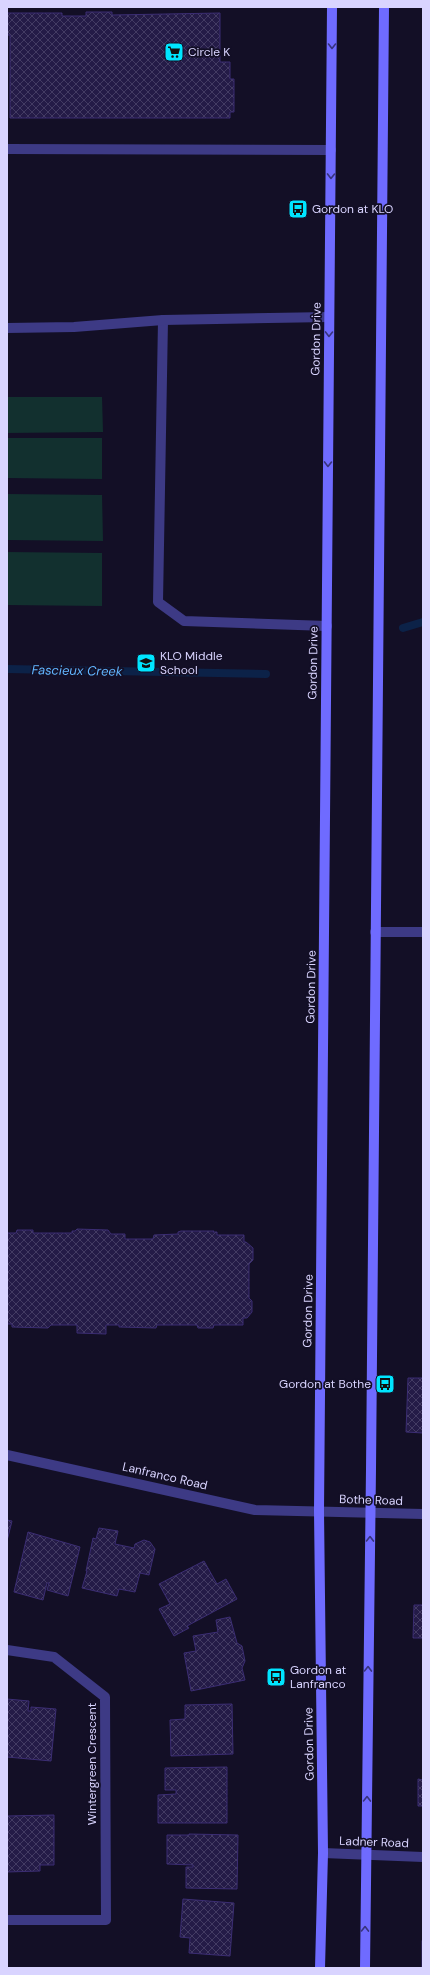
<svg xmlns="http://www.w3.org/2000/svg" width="430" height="1975" font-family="'DM Sans',sans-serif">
<defs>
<pattern id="building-cross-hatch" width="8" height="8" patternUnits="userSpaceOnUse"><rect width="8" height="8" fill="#241b47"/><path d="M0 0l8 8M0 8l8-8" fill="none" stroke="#433b63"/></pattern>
</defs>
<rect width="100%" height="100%" fill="#130f26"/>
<g fill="#12302f">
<path d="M7 397H102L103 432 7 433Z"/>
<path d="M7 438H102V479L7 478Z"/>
<path d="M7 494 102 495 103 541 7 540Z"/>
<path d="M7 552 102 553V606L7 605Z"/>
</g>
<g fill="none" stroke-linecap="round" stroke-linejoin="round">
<g stroke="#0c2248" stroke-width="8">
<path d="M403 628 423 622"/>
<path d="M7 669 266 674"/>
</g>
</g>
<g fill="url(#building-cross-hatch)" stroke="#3b2d73">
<path d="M86 12H112V15L220 13V62H230V79H234V112H230V118H10V35H7V13H62V16H86Z"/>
<path d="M77 1229 108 1230 111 1234H125V1239H153L154 1235 178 1234V1232L181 1231H214L213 1232H217V1235H244V1242H246L253 1248V1260L249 1264V1298L252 1301V1312L247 1318H243V1325H214L213 1328H198L197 1325H157L156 1328 119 1327V1325H106V1334L77 1333V1325H51L48 1328 12 1327V1324H7V1233H16L17 1230H33V1233H72V1231H75Z"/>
<path d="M408 1378H423V1433L406 1432Z"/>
<path d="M7 1520 12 1521 7 1541Z"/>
<path d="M99 1528 118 1531 115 1544 134 1548 135 1544 144 1540 150 1542 155 1549 149 1575 140 1573 135 1592 119 1589 117 1596 82 1588 87 1571H86L93 1538 96 1539Z"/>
<path d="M28 1532 80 1547 68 1596 47 1590 49 1583H47L43 1600 14 1592Z"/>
<path d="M204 1561 217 1584 226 1579 237 1599 187 1626 189 1628 174 1636 159 1609 170 1604 159 1584Z"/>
<path d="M414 1605H423V1638H413Z"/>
<path d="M230 1617 237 1643 242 1646 245 1661 242 1668 245 1680 191 1691 184 1653 196 1651 193 1636 218 1632 216 1620Z"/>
<path d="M7 1699 29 1701 28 1711H31V1707L56 1709 51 1761 7 1757Z"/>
<path d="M232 1704 233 1754 171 1756 170 1720 185 1719V1705Z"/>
<path d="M227 1767V1823H158V1795L176 1794V1790H165V1768Z"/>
<path d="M418 1779 423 1780V1806H418Z"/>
<path d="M54 1815V1865H40V1871L7 1872V1816Z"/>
<path d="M189 1834 238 1835 237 1889 186 1888V1867H193V1865L167 1864V1835H189Z"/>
<path d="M183 1899 234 1903 230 1956 189 1953 190 1938 180 1937Z"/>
<rect x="422" y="1941" width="1" height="27"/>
</g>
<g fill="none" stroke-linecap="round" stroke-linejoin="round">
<g stroke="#3d3a85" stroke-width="10">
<path d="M7 149 331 150"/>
<path d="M163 320 158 602 184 621 327 626"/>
<path d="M7 328 74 327 163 320 329 317"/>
<path d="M375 932H423"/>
</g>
<g stroke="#3d3a85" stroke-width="10">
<path d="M7 1650 54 1657 105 1697 106 1920H7"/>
<path d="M323 1853 423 1857"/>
</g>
<path stroke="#3d3a85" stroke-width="10" d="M7 1455 255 1510 423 1514"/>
<g stroke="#6f6bff" stroke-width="10">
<path d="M320 1968 323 1853 319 1511 332 7"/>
<path d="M365 1968 371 1469 384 7"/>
</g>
</g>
<defs><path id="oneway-chevron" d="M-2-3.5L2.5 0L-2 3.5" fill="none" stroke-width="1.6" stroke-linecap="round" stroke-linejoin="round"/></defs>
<g stroke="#38347d">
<use href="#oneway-chevron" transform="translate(332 46) rotate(90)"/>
<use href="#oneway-chevron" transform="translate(331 176) rotate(91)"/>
<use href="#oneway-chevron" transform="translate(329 334) rotate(91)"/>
<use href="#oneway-chevron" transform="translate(328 464) rotate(91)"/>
<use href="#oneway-chevron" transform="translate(370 1539) rotate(-89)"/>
<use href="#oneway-chevron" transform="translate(368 1669) rotate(-89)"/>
<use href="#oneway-chevron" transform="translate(367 1799) rotate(-89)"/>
<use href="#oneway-chevron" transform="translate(365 1929) rotate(-89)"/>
</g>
<defs>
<g id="supermarket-square" transform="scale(1)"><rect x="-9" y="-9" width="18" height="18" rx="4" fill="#00e5ff" stroke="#130f26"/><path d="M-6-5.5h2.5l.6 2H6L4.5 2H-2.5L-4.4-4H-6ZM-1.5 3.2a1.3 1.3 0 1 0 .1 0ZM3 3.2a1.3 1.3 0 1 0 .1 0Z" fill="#111"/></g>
<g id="bus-square" transform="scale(1)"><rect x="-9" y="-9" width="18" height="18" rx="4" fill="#00e5ff" stroke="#130f26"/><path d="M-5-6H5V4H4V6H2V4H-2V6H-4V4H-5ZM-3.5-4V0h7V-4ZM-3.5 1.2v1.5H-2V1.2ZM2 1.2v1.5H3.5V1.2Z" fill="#111"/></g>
<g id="school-square" transform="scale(1)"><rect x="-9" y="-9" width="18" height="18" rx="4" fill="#00e5ff" stroke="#130f26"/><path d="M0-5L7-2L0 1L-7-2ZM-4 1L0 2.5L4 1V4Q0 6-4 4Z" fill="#111"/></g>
</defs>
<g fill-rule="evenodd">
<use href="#supermarket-square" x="174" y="52"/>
<use href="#bus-square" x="298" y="209"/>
<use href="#school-square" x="146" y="663"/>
<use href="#bus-square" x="385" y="1384"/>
<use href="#bus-square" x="276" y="1677"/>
</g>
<g text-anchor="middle" stroke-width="3.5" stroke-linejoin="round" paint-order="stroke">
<g font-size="12" fill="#d9d4ff" stroke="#130f26" text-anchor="start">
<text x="188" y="56">Circle K</text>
<text x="312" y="213">Gordon at KLO</text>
<text x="160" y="660">KLO Middle<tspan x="160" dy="14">School</tspan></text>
<text x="371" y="1388" text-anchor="end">Gordon at Bothe</text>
<text x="290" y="1674">Gordon at<tspan x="290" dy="14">Lanfranco</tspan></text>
</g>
<g font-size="12" fill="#d9d4ff" stroke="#130f26">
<text transform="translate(316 339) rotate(-89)" y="4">Gordon Drive</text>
<text transform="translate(313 663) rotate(-89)" y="4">Gordon Drive</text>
<text transform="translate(311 987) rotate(-89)" y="4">Gordon Drive</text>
<text transform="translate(308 1311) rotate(-89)" y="4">Gordon Drive</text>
<text transform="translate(165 1476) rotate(13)" y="4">Lanfranco Road</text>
<text transform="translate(371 1500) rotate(2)" y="4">Bothe Road</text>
<text transform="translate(309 1744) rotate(-91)" y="4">Gordon Drive</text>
<text transform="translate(92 1764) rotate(-90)" y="4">Wintergreen Crescent</text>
<text transform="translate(374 1842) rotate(2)" y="4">Ladner Road</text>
</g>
<g font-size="13" font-style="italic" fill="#62b6ff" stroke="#130f26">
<text transform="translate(77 670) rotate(1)" y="5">Fascieux Creek</text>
</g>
</g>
<rect width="430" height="1975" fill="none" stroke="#d9d4ff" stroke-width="16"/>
</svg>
